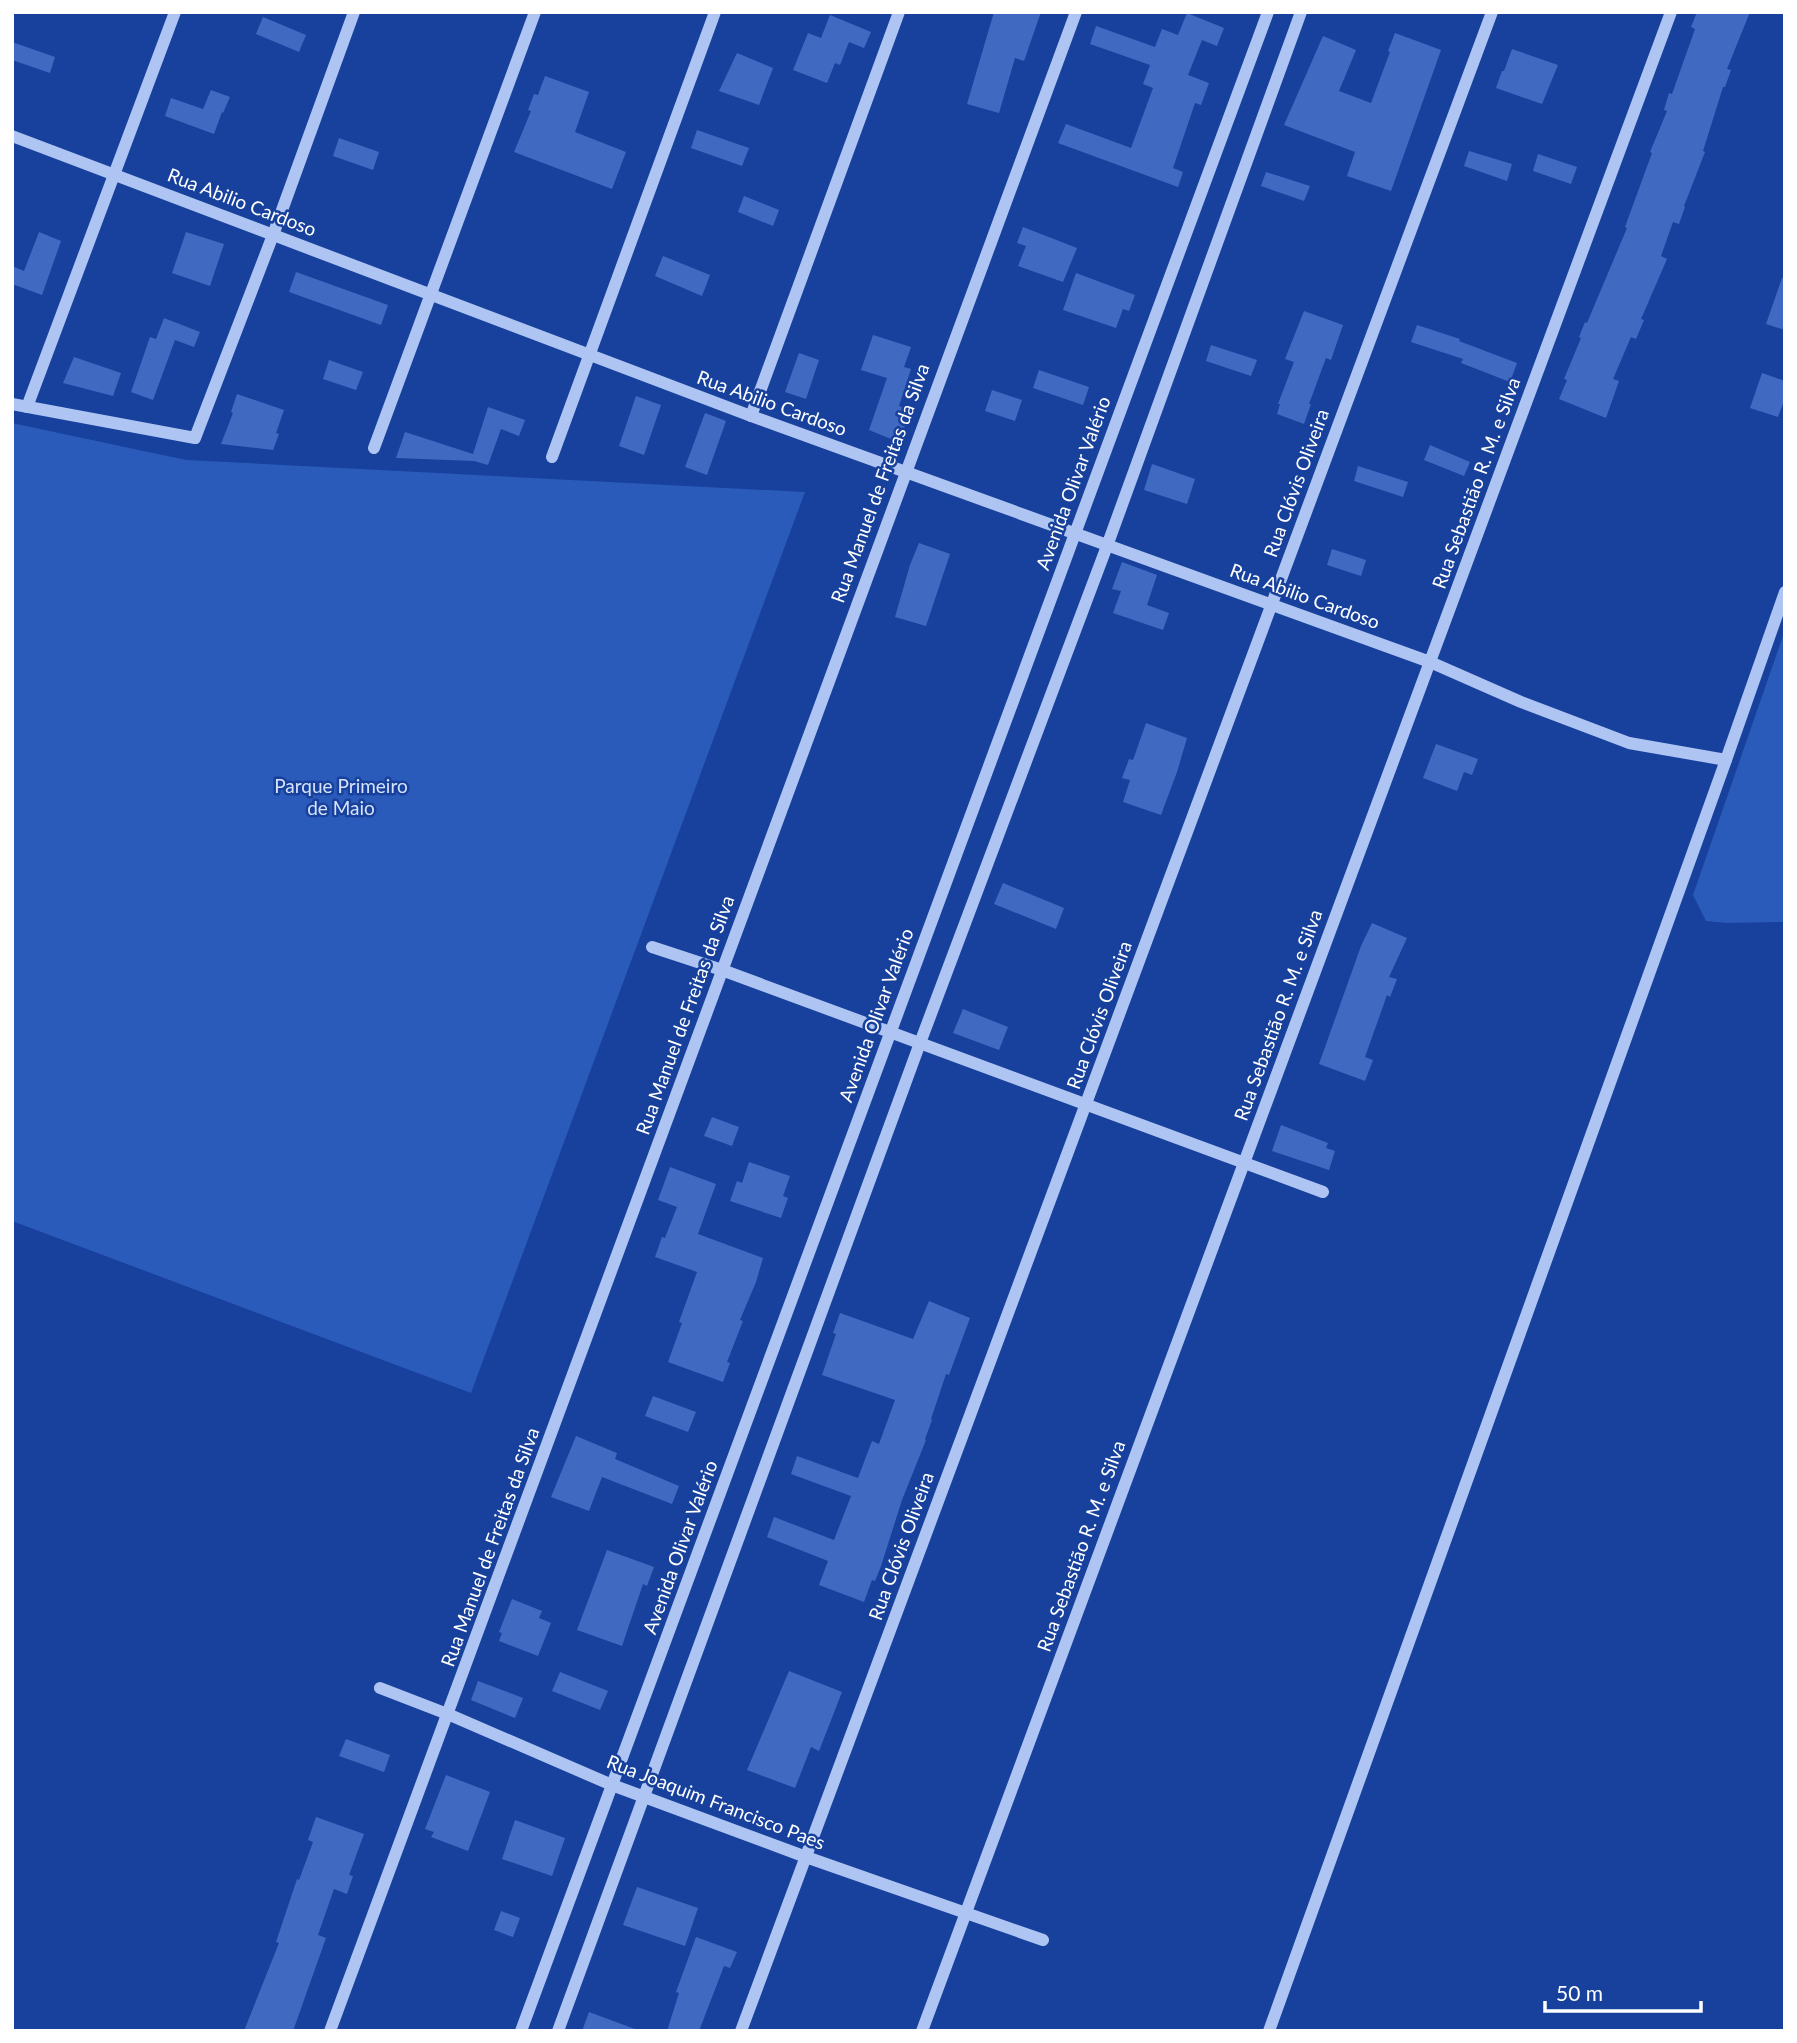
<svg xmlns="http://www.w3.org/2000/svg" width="1797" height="2043" font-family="Lato,sans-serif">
<rect width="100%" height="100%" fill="#17419c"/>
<g fill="#2a5aba">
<path d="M12 423 186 460 805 492 471 1393 12 1221Z"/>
<path d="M1785 630V922L1727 923 1706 921 1693 895Z"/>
</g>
<g fill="#406ac2">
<path d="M994 12H1041L1024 61 1015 58 999 113 967 104Z"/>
<path d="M1697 12H1750L1727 69 1731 70 1725 87H1723L1703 151 1705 152 1684 206 1685 207 1679 224 1673 222 1661 256 1667 259 1641 319 1644 320 1636 339 1631 337 1613 379 1619 381 1606 418 1559 399 1567 380 1564 379 1581 338 1579 337 1585 322 1587 323 1627 228 1625 227 1652 153 1650 152 1667 111 1664 110 1669 93 1672 94 1695 29 1691 27Z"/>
<path d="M1187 13 1224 28 1217 46 1202 40 1188 75 1209 83 1201 105 1195 103 1173 168 1183 172 1178 187 1058 143 1066 124 1131 148 1153 88 1143 84 1150 65 1090 44 1096 26 1155 47 1162 29 1178 35Z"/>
<path d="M830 15 871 32 864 48 849 42 840 65 835 63 827 83 793 70 808 33 821 38Z"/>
<path d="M263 17 306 35 299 52 256 34Z"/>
<path d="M1395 33 1441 50 1391 191 1347 176 1355 152 1284 125 1323 36 1356 50 1339 91 1371 103 1390 52 1388 51Z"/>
<path d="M12 42 55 57 50 73 12 60Z"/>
<path d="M1512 49 1558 65 1542 104 1496 88 1502 71H1504Z"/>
<path d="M737 53 773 68 759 105 719 91Z"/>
<path d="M545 76 589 92 575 132 626 152 612 189 514 152 531 111 528 110 534 94 538 95Z"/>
<path d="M211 90 230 97 223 113 222 112 214 134 165 116 171 98 203 109Z"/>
<path d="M697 130 749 148 742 166 691 148Z"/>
<path d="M339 138 379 152 373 170 333 156Z"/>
<path d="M1469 151 1512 164 1507 181 1464 166Z"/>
<path d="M1538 154 1577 167 1571 184 1533 171Z"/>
<path d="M1266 172 1310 186 1304 201 1261 186Z"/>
<path d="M744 196 779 210 773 226 738 212Z"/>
<path d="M1023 227 1077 248 1063 282 1018 266 1026 246 1017 243Z"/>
<path d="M39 232 61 241 42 295 12 284V266L24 271Z"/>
<path d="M186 232 224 244 210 286 172 273Z"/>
<path d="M663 256 710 275 702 296 655 276Z"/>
<path d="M296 272 388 305 381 325 289 292Z"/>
<path d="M1076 273 1135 295 1129 311 1123 309 1116 328 1063 310Z"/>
<path d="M1782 278 1785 279V330L1766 324Z"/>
<path d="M1304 311 1343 325 1331 360 1326 358 1309 404H1311L1304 424 1277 414 1280 404H1278L1294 362 1285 359Z"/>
<path d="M164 318 200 332 194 347 175 340 153 400 131 392 150 337 156 339Z"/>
<path d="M1417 325 1460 339 1459 341 1517 363 1510 382 1461 363 1463 359 1411 342Z"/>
<path d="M873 335 911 347 904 367 911 369 899 406 910 410 902 435 891 439 869 430 887 378 861 370Z"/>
<path d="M1211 345 1257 360 1251 376 1206 361Z"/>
<path d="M799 353 819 360 806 399 785 392Z"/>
<path d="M74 357 121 373 113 396 63 383Z"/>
<path d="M329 360 363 372 356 390 323 379Z"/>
<path d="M1039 370 1089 387 1083 405 1033 388Z"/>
<path d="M1762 373 1785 381V398L1778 417 1750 408Z"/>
<path d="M992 390 1022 400 1015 421 985 411Z"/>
<path d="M237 394 284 410 276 433 279 434 273 450 221 444 233 413 231 412Z"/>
<path d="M636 396 661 405 644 455 619 446Z"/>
<path d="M488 407 525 420 519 436 501 429 488 465 474 461 396 458 405 432 473 454Z"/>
<path d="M705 413 726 421 707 475 685 467Z"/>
<path d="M1430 445 1470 462 1464 476 1424 460Z"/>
<path d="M1152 464 1195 479 1187 504 1144 490Z"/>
<path d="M1358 466 1408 482 1403 497 1354 481Z"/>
<path d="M919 543 950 554 926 626 895 617 910 565Z"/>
<path d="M1332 549 1366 560 1361 576 1327 565Z"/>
<path d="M1122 562 1157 575 1147 605 1169 613 1163 630 1113 613 1121 591 1112 589Z"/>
<path d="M1146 723 1187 738 1177 772 1161 815 1123 802 1130 780 1122 778 1129 759 1133 760Z"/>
<path d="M1436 744 1478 759 1472 775 1464 772 1457 791 1423 778Z"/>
<path d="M1003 883 1064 908 1056 929 994 904Z"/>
<path d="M1372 923 1407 938 1389 977 1397 979 1390 997 1387 995 1365 1057 1373 1060 1365 1081 1319 1064 1361 946Z"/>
<path d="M963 1009 1008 1027 999 1050 953 1033Z"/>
<path d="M712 1117 739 1127 732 1146 704 1136Z"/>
<path d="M1281 1125 1328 1143 1326 1148 1335 1151 1329 1170 1272 1151Z"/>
<path d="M749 1162 790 1176 783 1196 788 1198 781 1218 730 1201 737 1181 742 1183Z"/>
<path d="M670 1167 716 1184 698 1234 763 1258 756 1282 740 1320 743 1321 727 1362 730 1363 723 1382 668 1362 682 1323 679 1322 697 1272 655 1257 662 1237 665 1238 677 1207 658 1200Z"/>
<path d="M929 1301 970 1318 949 1375 946 1374 931 1419 932 1420 925 1439 926 1440 902 1500 881 1566 875 1581 872 1580 864 1602 819 1585 828 1561 767 1537 774 1517 834 1540 851 1496 791 1474 797 1456 858 1478 872 1441 879 1444 895 1400 822 1375 836 1334 833 1333 840 1313 913 1339Z"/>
<path d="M653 1396 696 1412 688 1432 645 1416Z"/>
<path d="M576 1436 617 1453 615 1459 679 1486 672 1504 602 1477 589 1511 551 1497Z"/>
<path d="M607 1550 654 1567 647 1586 643 1584 622 1646 577 1630Z"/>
<path d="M512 1599 542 1611 539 1618 551 1623 538 1656 499 1641 502 1633 499 1632Z"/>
<path d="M789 1671 842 1692 819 1751 811 1747 795 1788 747 1770Z"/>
<path d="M560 1672 608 1691 600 1710 552 1691Z"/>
<path d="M478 1681 523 1698 515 1718 471 1700Z"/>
<path d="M346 1739 390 1755 384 1772 339 1756Z"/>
<path d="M446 1775 490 1792 468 1851 431 1837 434 1832 425 1829Z"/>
<path d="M316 1817 364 1834 349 1875 353 1876 347 1894 334 1889 318 1935 326 1938 293 2031H244L279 1943 276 1942 297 1879 299 1880 313 1842 308 1840Z"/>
<path d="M515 1820 565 1838 552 1876 502 1859Z"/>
<path d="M637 1887 698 1908 685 1946 623 1925Z"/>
<path d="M501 1911 520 1918 513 1937 494 1930Z"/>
<path d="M696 1937 737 1952 730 1968 724 1966 699 2031H667L679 1993 676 1992Z"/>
<path d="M589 2012 635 2029 634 2031H582Z"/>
</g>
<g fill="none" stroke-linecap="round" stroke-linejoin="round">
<g stroke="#aec4f2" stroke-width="12">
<path d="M12 136 751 416 1430 662 1521 702 1629 743 1726 760"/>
<path d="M12 404 195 438 273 235 354 12"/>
<path d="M27 407 175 12"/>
<path d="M751 416 899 12"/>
<path d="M374 448 535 12"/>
<path d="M552 457 715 12"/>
<path d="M652 947 722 970 1323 1192"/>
<path d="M380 1688 450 1715 612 1785 806 1857 1043 1940"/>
<path d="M330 2031C583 1360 825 684 1076 12"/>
<path d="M521 2031 1268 12"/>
<path d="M558 2031 920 1043 1107 546 1301 12"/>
<path d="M741 2031 1492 12"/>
<path d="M922 2031 1671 12"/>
<path d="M1269 2031 1726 760 1785 592"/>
</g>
</g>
<g text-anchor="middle" stroke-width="5" stroke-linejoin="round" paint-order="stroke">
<g font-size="19" fill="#fff" stroke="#17419c">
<text transform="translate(242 202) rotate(21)" y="7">Rua Abilio Cardoso</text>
<text transform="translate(772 403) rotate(20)" y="7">Rua Abilio Cardoso</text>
<text transform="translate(880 483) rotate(-70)" y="7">Rua Manuel de Freitas da Silva</text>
<text transform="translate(1073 483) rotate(-70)" y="7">Avenida Olivar Valério</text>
<text transform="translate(1296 483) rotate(-70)" y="7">Rua Clóvis Oliveira</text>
<text transform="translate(1476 483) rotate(-70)" y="7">Rua Sebastião R. M. e Silva</text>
<text transform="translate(1305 596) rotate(20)" y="7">Rua Abilio Cardoso</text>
<text transform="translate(685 1015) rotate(-70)" y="7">Rua Manuel de Freitas da Silva</text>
<text transform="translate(876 1015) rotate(-70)" y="7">Avenida Olivar Valério</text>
<text transform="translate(1099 1015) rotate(-70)" y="7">Rua Clóvis Oliveira</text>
<text transform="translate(1278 1015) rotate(-70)" y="7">Rua Sebastião R. M. e Silva</text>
<text transform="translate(901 1546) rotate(-70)" y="7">Rua Clóvis Oliveira</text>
<text transform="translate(1081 1546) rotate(-70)" y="7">Rua Sebastião R. M. e Silva</text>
<text transform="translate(490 1547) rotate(-70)" y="7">Rua Manuel de Freitas da Silva</text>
<text transform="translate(680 1547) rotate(-70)" y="7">Avenida Olivar Valério</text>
<text transform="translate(716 1802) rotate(21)" y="7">Rua Joaquim Francisco Paes</text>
</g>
<g font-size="19" fill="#d6e3fc" stroke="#17419c">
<text x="341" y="793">Parque Primeiro<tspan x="341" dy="22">de Maio</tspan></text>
</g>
</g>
<rect width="1797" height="2043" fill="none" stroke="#ffffff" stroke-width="28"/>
<path d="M1545 2001v10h156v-10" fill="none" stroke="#ffffff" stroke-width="3.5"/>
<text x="1556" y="2001" font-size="21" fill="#ffffff" stroke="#17419c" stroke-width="5" paint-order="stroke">50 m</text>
</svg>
